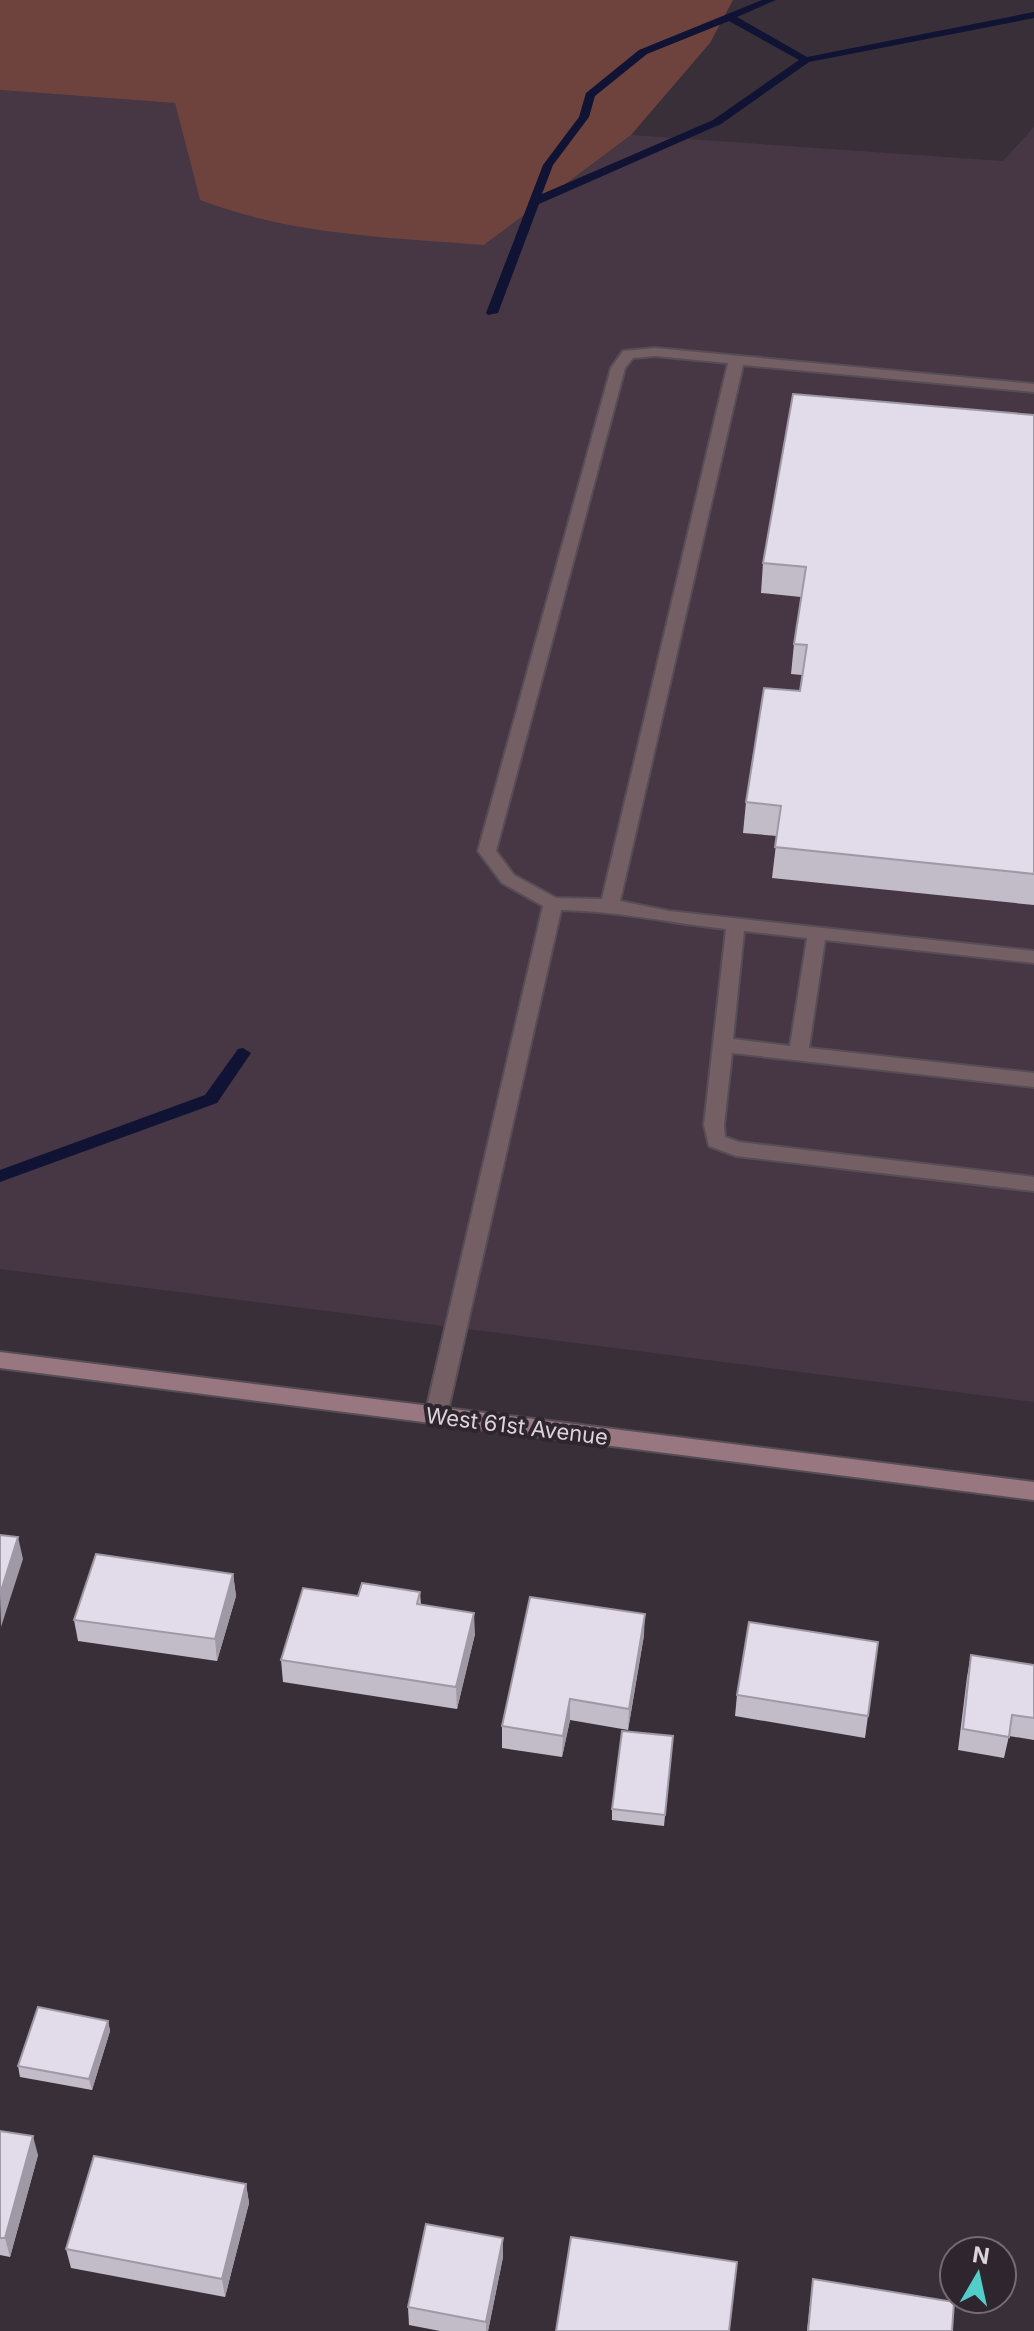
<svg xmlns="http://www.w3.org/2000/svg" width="1034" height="2331" font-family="Inter,sans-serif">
<rect width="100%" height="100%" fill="#392f38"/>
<path fill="#473745" d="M0 90 175 103 200 200 484 245 631 135 1003 161 1034 127V1402L0 1269Z"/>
<path fill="#6e433e" d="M0 0H733L710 43 631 135 484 245C386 237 293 235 200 200L175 103 0 90Z"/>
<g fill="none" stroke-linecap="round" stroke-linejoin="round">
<g fill="#101334" fill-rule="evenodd">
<path d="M762 0H776L737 17 807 57 1034 12V18L809 62 721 124 539 204 498 313 488 315 486 313 543 165 579 117 586 93 639 50ZM729 21 799 60 713 120 542 194 553 165 589 117 595 96 647 54Z"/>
<path d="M243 1048 251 1053 217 1103 0 1182V1170L205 1095 238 1049Z"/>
</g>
<g stroke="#564d55" stroke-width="4">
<path id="lane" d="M655 348 1034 384V392L743 365 620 901 669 911 1034 951V963L825 940 809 1048 1034 1073V1087L732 1053 724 1125 725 1137 739 1142 1034 1177V1191L736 1156 709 1146 704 1125 726 929C671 923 617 911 561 910L447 1415 444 1421H428L425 1415 543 906 502 883 478 851 611 368 623 351ZM655 356 728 363 602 899 556 898 514 875 496 851 625 368 633 358ZM744 931 807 938 790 1046 733 1039Z"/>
</g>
<g stroke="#564d55" stroke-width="4">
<path id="secondary" d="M0 1352 1034 1482V1500L0 1368Z"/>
</g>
<use href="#lane" fill="#745f65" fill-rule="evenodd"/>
<use href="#secondary" fill="#987781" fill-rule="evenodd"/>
</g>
<g fill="#c2bcc9">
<path d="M1034 415V905L772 878 777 836 743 833 746 802 800 691 802 675 791 674 794 644 801 597 761 593 763 563Z"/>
<path d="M233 1574 236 1596 217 1661 78 1641 74 1620Z"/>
<path d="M420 1592 421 1605 475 1634 457 1709 283 1682 281 1660 358 1596Z"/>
<path d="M644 1635 628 1730 570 1720 562 1757 502 1748V1726Z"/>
<path d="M878 1642 865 1738 735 1716 737 1695Z"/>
<path d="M971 1655 1034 1665V1740L1009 1736 1004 1758 958 1750 967 1677Z"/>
<path d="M673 1736 664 1826 612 1820V1809Z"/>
<path d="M108 2021 110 2031 92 2090 20 2077 18 2066Z"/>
<path d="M0 2131 38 2155 10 2257 0 2255Z"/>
<path d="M246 2184 249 2203 225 2297 71 2268 66 2249Z"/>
<path d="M503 2257 488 2331H440L409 2325 408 2307Z"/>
<path d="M813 2279 952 2331H807Z"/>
</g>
<g fill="#9e99a4">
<path d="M18 1537 23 1559 1 1627 0 1594Z"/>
<path d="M233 1574 236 1596 217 1661 215 1639Z"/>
<path d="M474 1613 475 1634 457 1709 456 1687Z"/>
<path d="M645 1614 644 1635 628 1730 629 1709Z"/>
<path d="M570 1699V1720L562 1757 563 1736Z"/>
<path d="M108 2021 110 2031 92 2090 89 2079Z"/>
<path d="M33 2136 38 2155 10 2257 5 2238Z"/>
<path d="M246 2184 249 2203 225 2297 222 2279Z"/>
<path d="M503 2238V2257L488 2331H486V2322Z"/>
</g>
<g fill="#e1dbea" stroke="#9e99a4" stroke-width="2">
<path d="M793 394 1034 415V874L775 847 781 806 746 802 764 688 800 691 807 645 794 644 806 567 763 563Z"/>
<path d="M0 1535 18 1537 0 1594Z"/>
<path d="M96 1554 233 1574 215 1639 74 1620Z"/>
<path d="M362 1583 420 1592 417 1604 474 1613 456 1687 281 1660 303 1588 358 1596Z"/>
<path d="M530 1597 645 1614 629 1709 570 1699 563 1736 502 1726Z"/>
<path d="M749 1622 878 1642 868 1716 737 1695Z"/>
<path d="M971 1655 1034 1665V1718L1012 1715 1009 1737 963 1729Z"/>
<path d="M622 1731 673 1736 665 1815 612 1809Z"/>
<path d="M38 2007 108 2021 89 2079 18 2066Z"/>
<path d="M0 2131 33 2136 5 2238H0Z"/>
<path d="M94 2156 246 2184 222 2279 66 2249Z"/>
<path d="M426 2224 503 2238 486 2322 408 2307Z"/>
<path d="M571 2237 737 2262 729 2331H556Z"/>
<path d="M813 2279 954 2302 952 2331H808Z"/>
</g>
<g text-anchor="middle" stroke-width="8" stroke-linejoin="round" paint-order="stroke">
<g font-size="22" fill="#dbd4da" stroke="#2f252e">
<text transform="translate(517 1426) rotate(7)" y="8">West 61st Avenue</text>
</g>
</g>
<g transform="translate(978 2275) rotate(9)"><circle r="38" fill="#2f252e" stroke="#746b73" stroke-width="2"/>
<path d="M0-6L14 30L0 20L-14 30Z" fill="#53cdc9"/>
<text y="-12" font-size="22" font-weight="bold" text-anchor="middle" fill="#dbd4da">N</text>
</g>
</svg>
